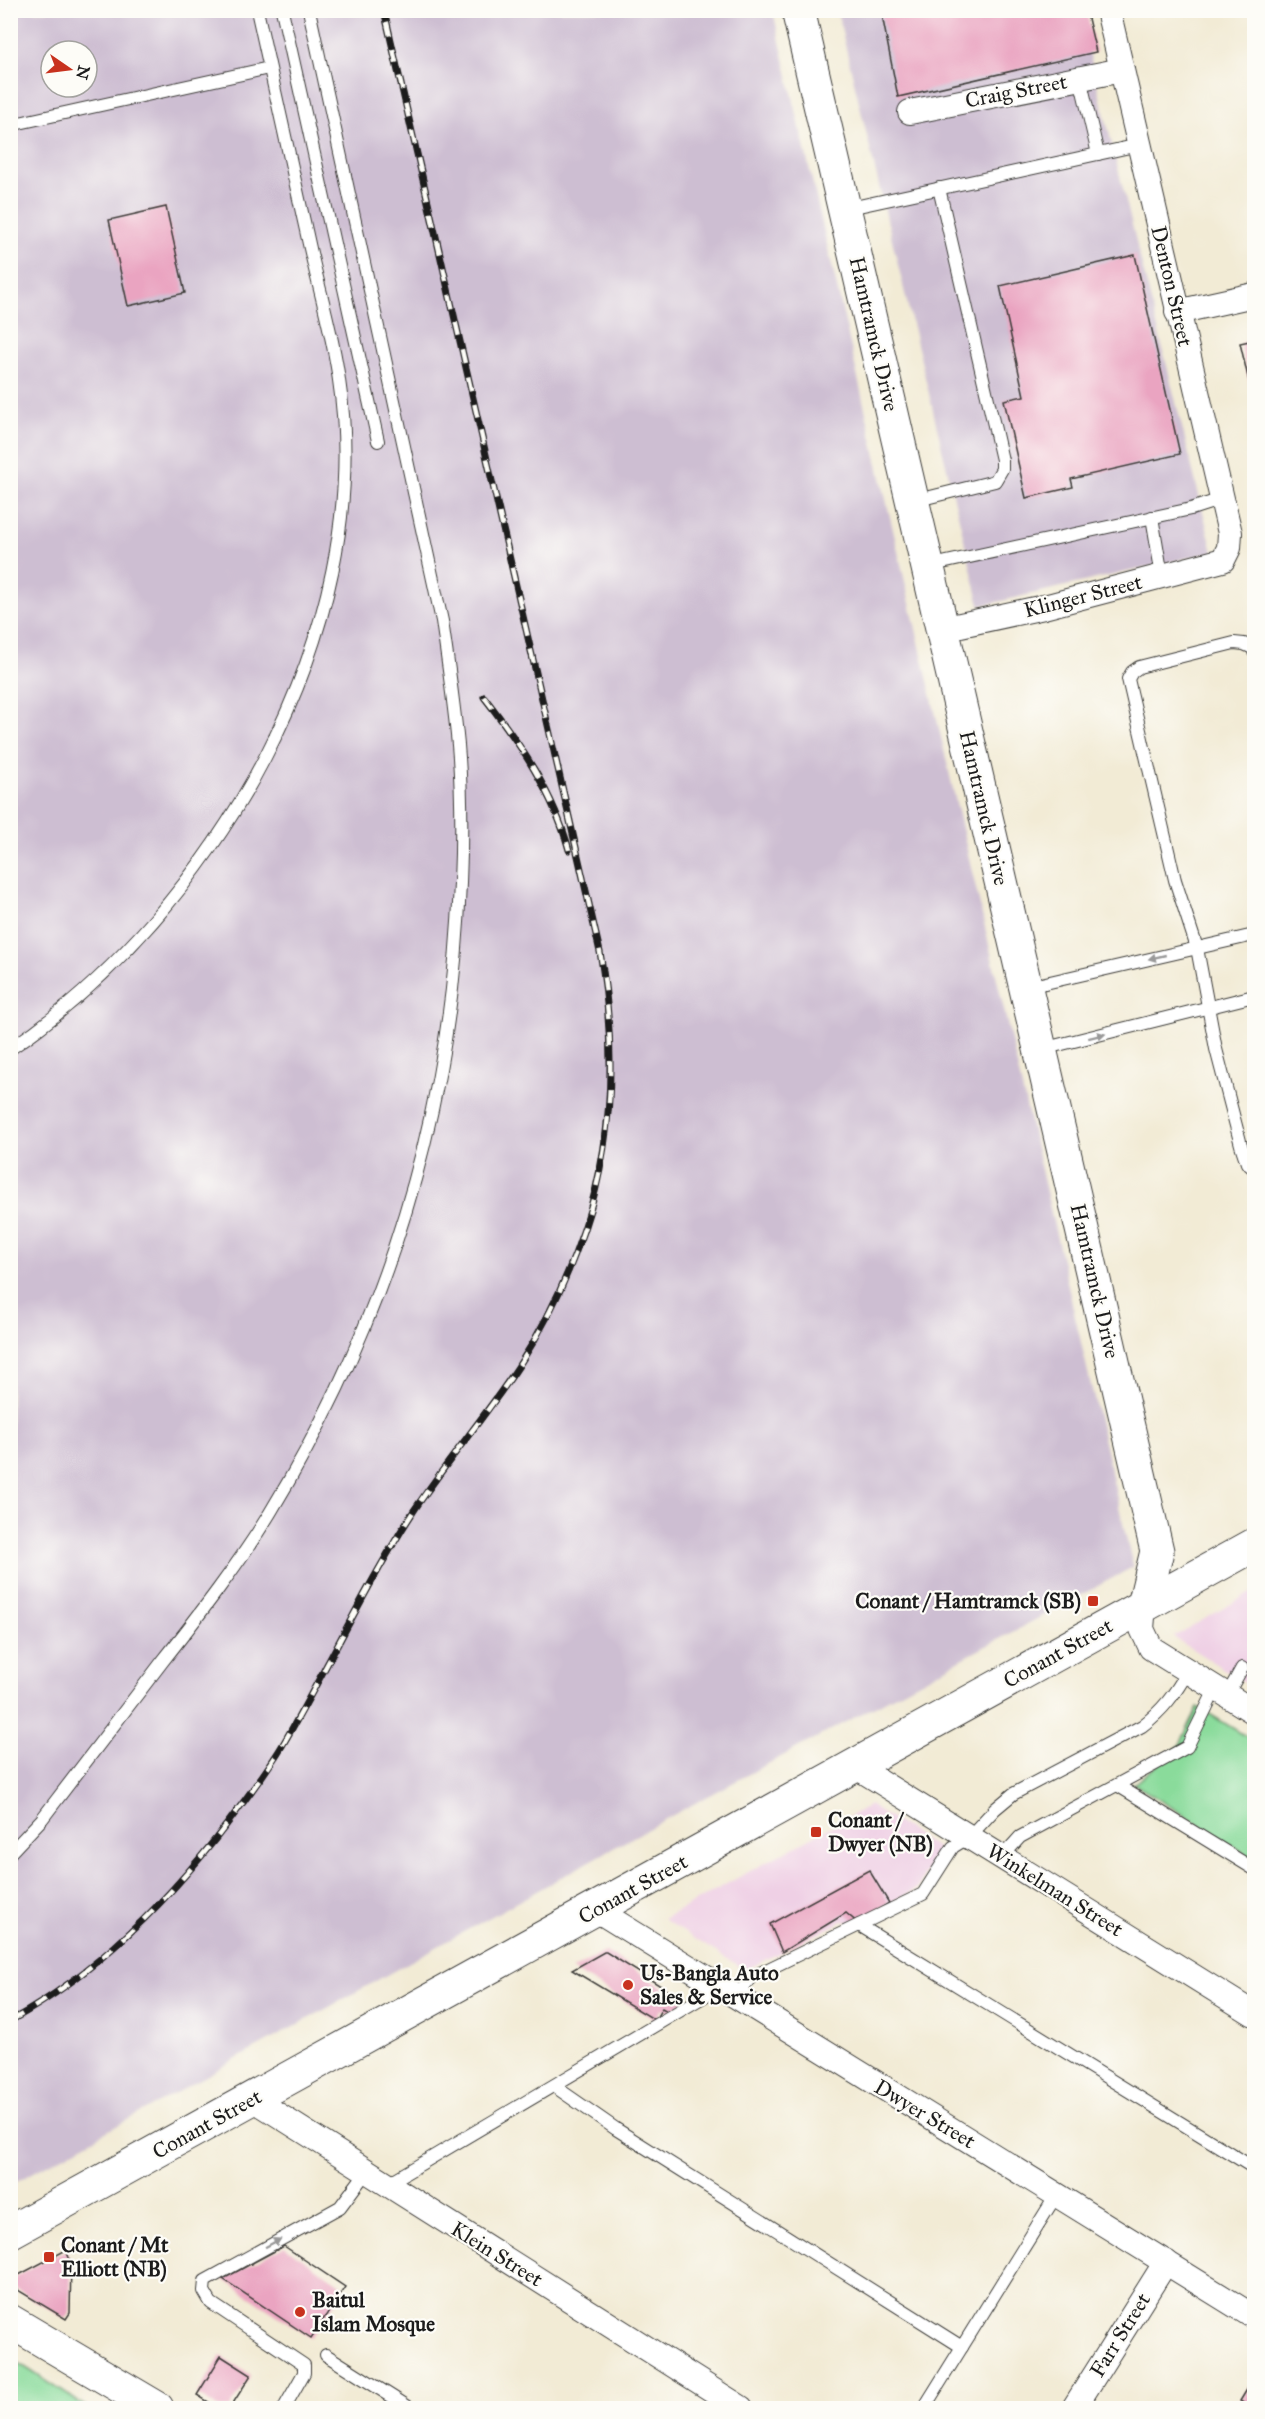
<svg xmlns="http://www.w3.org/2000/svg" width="1265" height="2419" font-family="'IM FELL Great Primer',serif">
<rect width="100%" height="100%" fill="#fdfcf7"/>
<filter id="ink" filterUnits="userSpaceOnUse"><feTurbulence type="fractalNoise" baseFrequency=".0167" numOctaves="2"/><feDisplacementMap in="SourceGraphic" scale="12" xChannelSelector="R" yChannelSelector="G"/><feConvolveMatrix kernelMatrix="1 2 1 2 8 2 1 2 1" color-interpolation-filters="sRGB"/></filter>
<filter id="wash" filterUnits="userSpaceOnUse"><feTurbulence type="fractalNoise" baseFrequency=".008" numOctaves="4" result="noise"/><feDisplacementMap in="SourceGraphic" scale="24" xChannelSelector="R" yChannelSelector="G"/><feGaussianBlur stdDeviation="1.35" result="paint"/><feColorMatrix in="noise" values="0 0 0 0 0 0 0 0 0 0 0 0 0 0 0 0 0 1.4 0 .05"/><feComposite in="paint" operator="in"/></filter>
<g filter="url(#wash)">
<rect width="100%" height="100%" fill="#f2ebd5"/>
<g fill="#efd0e5">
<path d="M1254 1591V1688L1173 1637Z"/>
<path d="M870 1805 939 1849 917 1889 854 1923 843 1921 745 1970 663 1919Z"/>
</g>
<g fill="#cdbed2" fill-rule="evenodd">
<path d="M11 11H773L1133 1567 662 1821 11 2185ZM51 51H87V87H51Z"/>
<path d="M837 11H1079L1213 552 980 606Z"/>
</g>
<g fill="#8adb9b" stroke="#537c5c" stroke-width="1.5">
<path d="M1198 1707 1254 1741V1859L1134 1784 1179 1746Z"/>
<path d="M11 2358 88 2408H11Z"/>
</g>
<g id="blocks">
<g fill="#eaa4c1">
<path d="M881 10H1086L1096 52 898 97Z"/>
<path d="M166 207 185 293 128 306 109 220Z"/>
<path d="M1135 255 1180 454 1071 479 1073 487 1026 498 1004 400 1024 396 1000 286Z"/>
<path d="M1254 340V403L1240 343Z"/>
<path d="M869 1870 889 1903 858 1923 846 1913 782 1952 770 1924Z"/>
<path d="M604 1952H606L685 2001 669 2012 662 2008 655 2020 572 1970Z"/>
<path d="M284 2246 345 2287 311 2338 223 2279Z"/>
<path d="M66 2250 71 2263 70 2313 66 2319 11 2286 13 2278Z"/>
<path d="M221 2356 251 2375 230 2408H218L197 2395Z"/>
<path d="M1254 2378V2408H1242L1245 2404 1240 2401Z"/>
</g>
</g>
</g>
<g filter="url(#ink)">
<use href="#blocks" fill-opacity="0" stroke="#3c3b38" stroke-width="1.5"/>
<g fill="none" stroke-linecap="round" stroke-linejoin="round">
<g stroke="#3c3b38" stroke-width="14">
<g id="lane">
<path d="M282 10 378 441"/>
<path d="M1080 78 1098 154"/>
<path d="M10 125 269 68"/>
<path d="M845 209 1139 145"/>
<path d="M914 501 995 481 1002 469V460L939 188"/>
<path d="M1152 517 1162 576"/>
<path d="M928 566 1191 509 1222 499"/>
<path d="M1254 652 1253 648 1244 644 1234 643 1139 667 1132 672 1128 679 1175 880 1197 948 1216 1049 1241 1145 1247 1163 1254 1169"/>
<path d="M1028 987 1254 935"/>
<path d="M10 1049C214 911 377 631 339 380 333 335 319 289 309 244 291 166 274 88 257 10"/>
<path d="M1042 1049 1254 996"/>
<path d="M1227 1695 1242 1668"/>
<path d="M1117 1785 1254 1869"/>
<path d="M10 1853 42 1819C82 1767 122 1715 162 1662 200 1614 238 1565 270 1513 387 1320 452 1109 460 883 462 838 462 791 458 745 454 704 448 662 442 621L309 10"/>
<path d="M1002 1857 1020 1837 1187 1747 1216 1688"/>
<path d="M859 1925 1254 2168"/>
<path d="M736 1997 752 1977 923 1894 953 1847 969 1837 995 1809 1013 1794 1142 1726C1163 1710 1175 1694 1188 1671"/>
<path d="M554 2086 616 2129 962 2347"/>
<path d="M387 2184 720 1987"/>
<path d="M326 2355 410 2408"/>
<path d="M284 2408 304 2373V2365L211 2303 204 2291 205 2281 340 2207 367 2171"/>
<path d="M924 2408 1057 2194"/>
</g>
</g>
<g stroke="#3c3b38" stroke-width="26">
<g id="street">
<path d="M910 112 1122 70"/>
<path d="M1177 312 1254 295"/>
<path d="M942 629 1044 607 1223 560 1229 548 1230 533 1108 10"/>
<path d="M1144 1605 1142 1629 1151 1648 1254 1712"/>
<path d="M855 1766 1254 2014"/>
<path d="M595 1909 1254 2317"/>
<path d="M253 2099 741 2408"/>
<path d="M1074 2408 1166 2262"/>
</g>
</g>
<g stroke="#3c3b38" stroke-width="35">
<g id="secondary">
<path d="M798 10 1157 1551 1144 1605"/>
<path d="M10 2232 1254 1545"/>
<path d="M10 2321 157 2408"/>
</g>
</g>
<use href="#lane" stroke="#fff" stroke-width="12"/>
<use href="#street" stroke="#fff" stroke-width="24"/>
<use href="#secondary" stroke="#fff" stroke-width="33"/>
<g stroke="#1c1c1c" stroke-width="7">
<g id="rail">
<path d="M484 697C519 742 554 794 569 850"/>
<path d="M10 2021C103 1970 180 1889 242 1804 256 1785 270 1766 282 1746 327 1669 365 1587 413 1512 446 1462 485 1417 518 1367 546 1324 568 1277 584 1229 615 1138 616 1045 600 952L384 10"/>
</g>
</g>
<use href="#rail" stroke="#fdfcf7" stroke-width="4.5" stroke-dasharray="14" stroke-linecap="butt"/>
</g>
<defs><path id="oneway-solid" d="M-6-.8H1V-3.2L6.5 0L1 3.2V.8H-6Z" transform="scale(1.5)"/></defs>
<g fill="#999">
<use href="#oneway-solid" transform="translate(1157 957) rotate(167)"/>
<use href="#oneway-solid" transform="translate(1097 1036) rotate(-14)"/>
<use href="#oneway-solid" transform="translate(273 2243) rotate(-28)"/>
</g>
</g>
<g fill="#c8321e" stroke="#fdfcf7" stroke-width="2">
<rect x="1087" y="1595" width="12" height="12" rx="3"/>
<rect x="810" y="1826" width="12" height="12" rx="3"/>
<circle cx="628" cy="1985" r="6"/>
<rect x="43" y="2251" width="12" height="12" rx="3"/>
<circle cx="300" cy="2312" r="6"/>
</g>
<g text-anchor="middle" stroke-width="4.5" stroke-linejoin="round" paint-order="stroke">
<g font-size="21" fill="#1c1c1c" stroke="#fdfcf7">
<text transform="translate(1016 91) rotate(-11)" y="7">Craig Street</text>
<text transform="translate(1172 286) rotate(77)" y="7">Denton Street</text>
<text transform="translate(874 334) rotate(77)" y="7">Hamtramck Drive</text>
<text transform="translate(1083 596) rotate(-14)" y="7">Klinger Street</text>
<text transform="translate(984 808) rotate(77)" y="7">Hamtramck Drive</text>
<text transform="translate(1095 1281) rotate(77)" y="7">Hamtramck Drive</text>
<text transform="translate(1058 1653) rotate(-29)" y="7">Conant Street</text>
<text transform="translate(633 1889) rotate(-29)" y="7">Conant Street</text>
<text transform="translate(1055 1890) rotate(32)" y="7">Winkelman Street</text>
<text transform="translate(925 2114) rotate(31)" y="7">Dwyer Street</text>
<text transform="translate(207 2124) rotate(-29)" y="7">Conant Street</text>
<text transform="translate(497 2254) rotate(32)" y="7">Klein Street</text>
<text transform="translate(1120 2335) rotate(-58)" y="7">Farr Street</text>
</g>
<g font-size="21" font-weight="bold" fill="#1c1c1c" stroke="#fdfcf7" text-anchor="start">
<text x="1081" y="1608" text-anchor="end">Conant / Hamtramck (SB)</text>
<text x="828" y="1827">Conant /<tspan x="828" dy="24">Dwyer (NB)</tspan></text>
<text x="640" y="1980">Us-Bangla Auto<tspan x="640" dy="24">Sales &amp; Service</tspan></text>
<text x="61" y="2252">Conant / Mt<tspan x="61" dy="24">Elliott (NB)</tspan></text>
<text x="312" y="2307">Baitul<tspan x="312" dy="24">Islam Mosque</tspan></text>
</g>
</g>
<rect width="1265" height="2419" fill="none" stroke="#fdfcf7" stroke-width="36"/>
<g transform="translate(69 69) rotate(104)"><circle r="28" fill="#fdfcf7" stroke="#a3a29f" stroke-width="1.5"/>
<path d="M0-4.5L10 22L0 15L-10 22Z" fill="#c8321e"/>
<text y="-9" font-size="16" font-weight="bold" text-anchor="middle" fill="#1c1c1c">N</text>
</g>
</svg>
